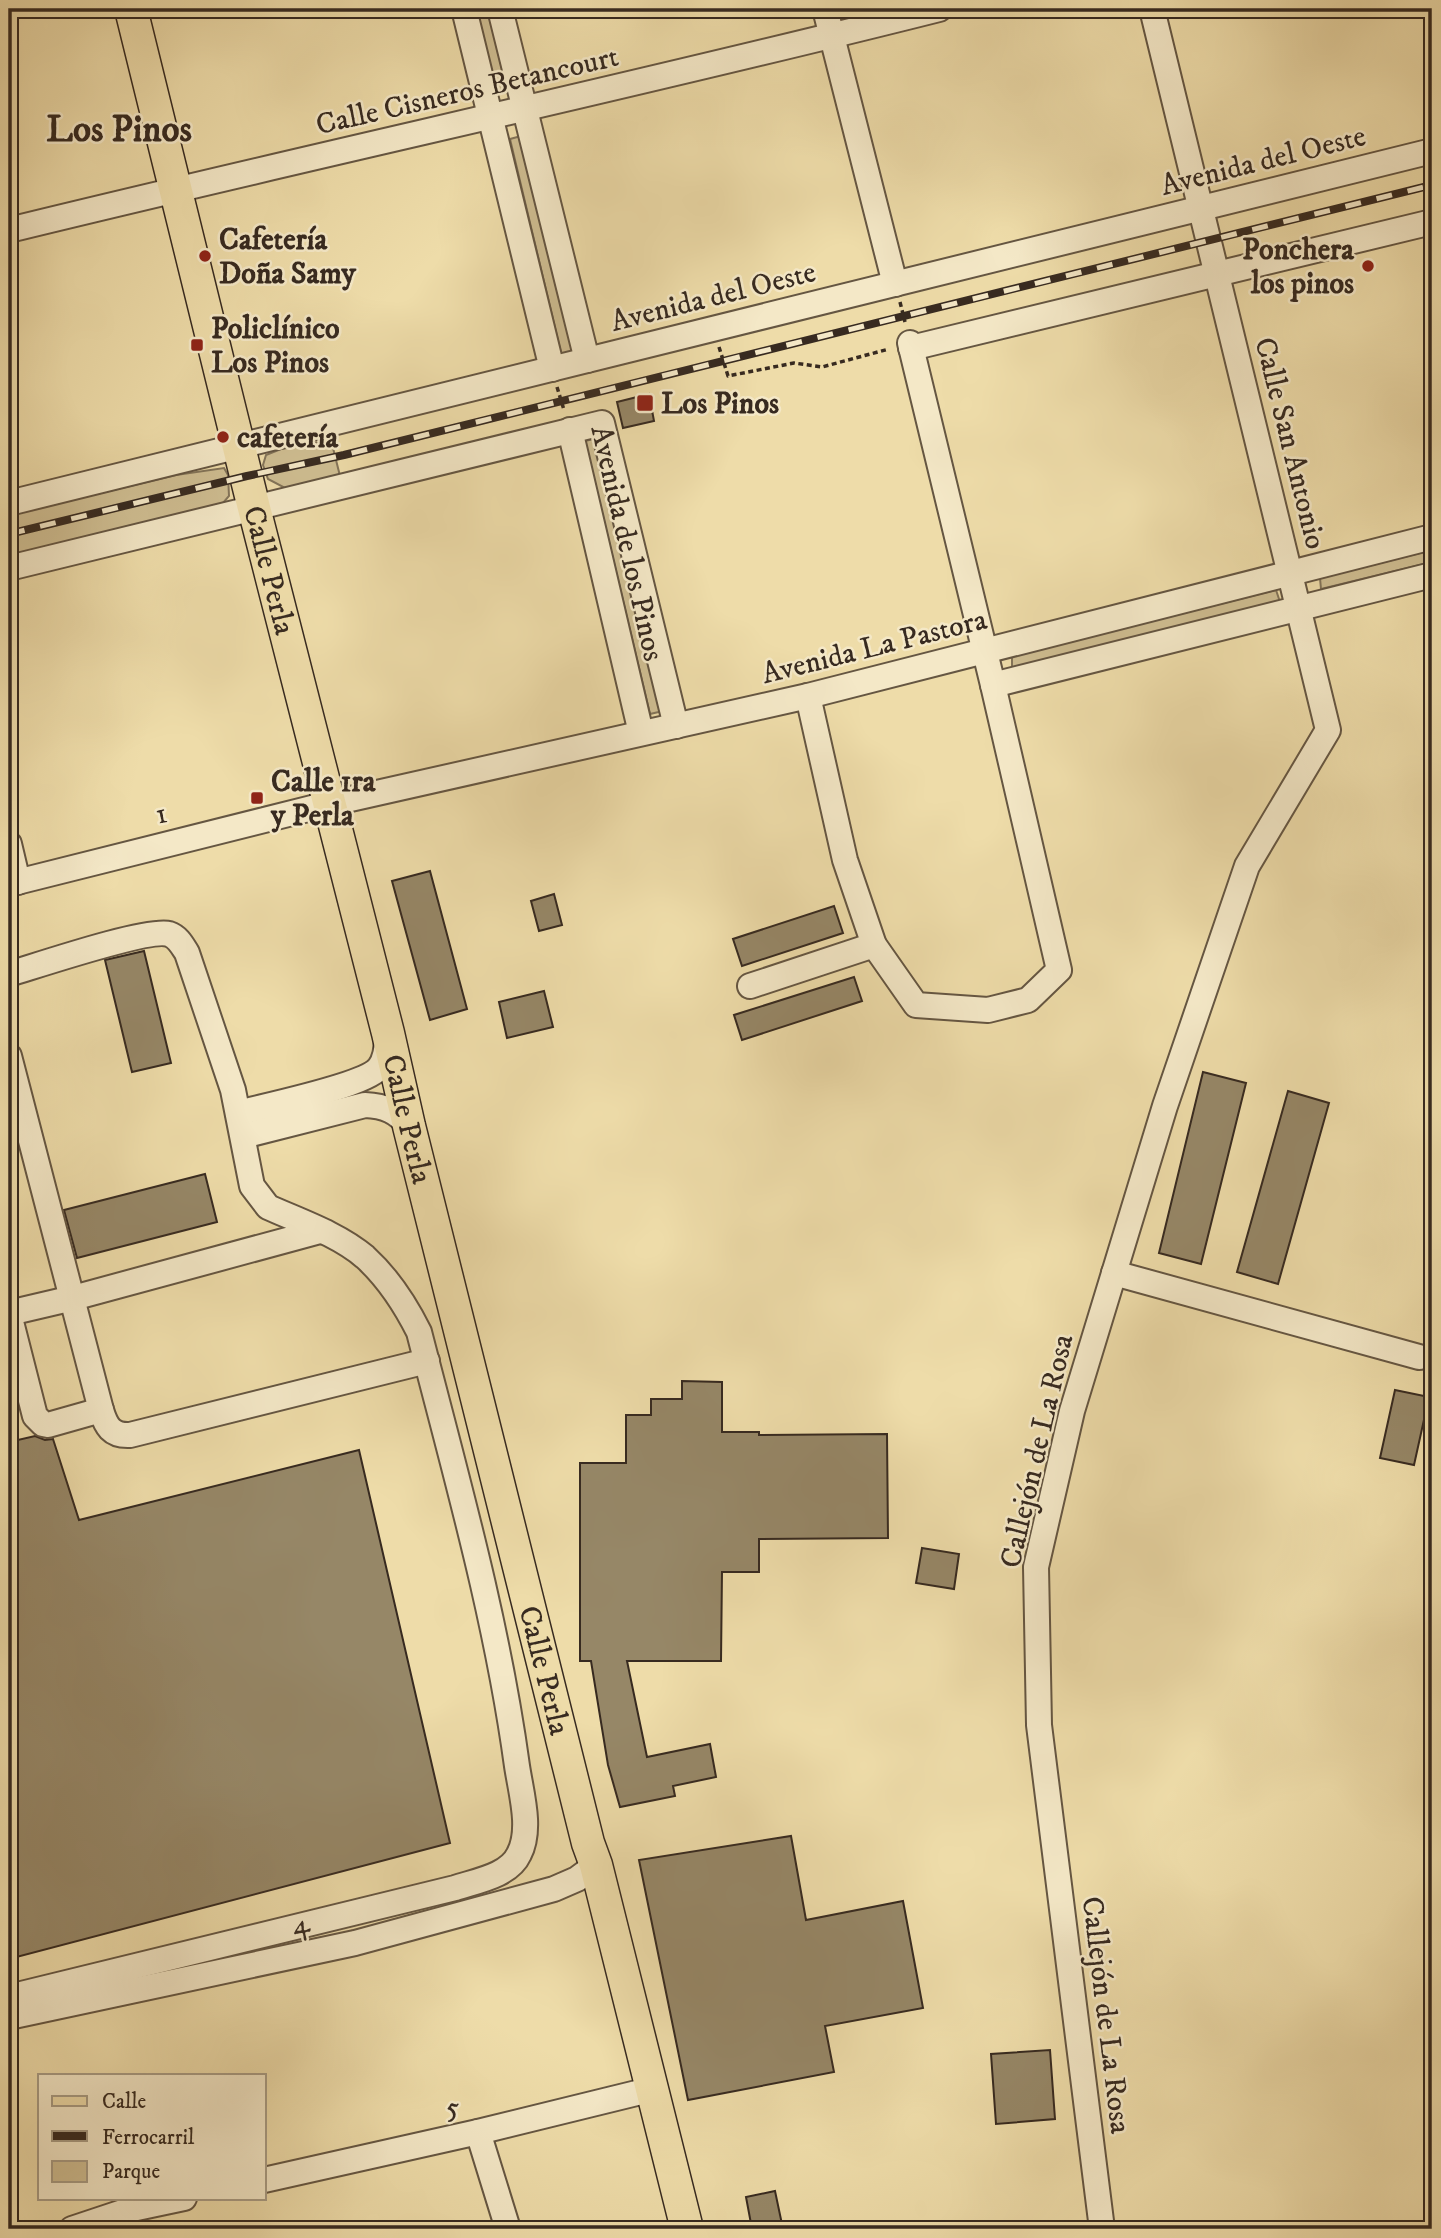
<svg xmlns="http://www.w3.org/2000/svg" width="1441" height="2238" font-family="'IM FELL DW Pica',serif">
<rect width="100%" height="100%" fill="#eedca9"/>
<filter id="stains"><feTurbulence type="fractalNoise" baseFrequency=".00286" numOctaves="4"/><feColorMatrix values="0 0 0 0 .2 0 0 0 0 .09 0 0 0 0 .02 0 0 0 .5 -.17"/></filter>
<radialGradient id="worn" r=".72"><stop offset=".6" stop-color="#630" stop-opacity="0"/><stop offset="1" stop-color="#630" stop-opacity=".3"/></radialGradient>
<g fill="#cfbe92" stroke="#837459" stroke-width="2">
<path d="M475 9H488L507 90 495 93Z"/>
<path d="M521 136 574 354 562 357 510 139Z"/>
<path d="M598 438 663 711 650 714 585 441Z"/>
<path d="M331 440 340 476 285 488 268 479 263 465 266 455 281 449Z"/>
<path d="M224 468 228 475 229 496 223 503 9 560V515L176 475Z"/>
<path d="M1432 550V562L1321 589 1320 578Z"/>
<path d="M1276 590 1280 602 1012 668V656Z"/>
</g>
<g fill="#968767" stroke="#372a20" stroke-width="2">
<path d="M649 394 654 421 623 428 617 402Z"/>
<path d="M430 871 467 1009 430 1020 392 881Z"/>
<path d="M554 894 562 925 539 931 531 901Z"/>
<path d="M834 906 843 933 742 966 733 939Z"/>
<path d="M144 951 171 1063 132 1072 105 960Z"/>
<path d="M854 977 862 1001 742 1040 734 1015Z"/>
<path d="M544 991 553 1027 507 1038 499 1002Z"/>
<path d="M1203 1072 1246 1083 1201 1264 1159 1253Z"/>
<path d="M1288 1091 1329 1103 1278 1284 1237 1272Z"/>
<path d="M205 1174 217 1222 77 1258 64 1210Z"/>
<path d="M682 1381 722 1382V1432H759V1435L887 1434 888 1538 759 1539V1572H722L721 1661H627L647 1757 710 1744 716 1777 673 1786 675 1796 620 1807 608 1765 591 1661H580V1463H626V1415H651V1399H682Z"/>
<path d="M1395 1390 1429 1397 1414 1465 1380 1458Z"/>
<path d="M35 1436 45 1440 53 1439 79 1520 359 1450 450 1843 9 1959V1442Z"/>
<path d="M922 1548 959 1554 954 1589 916 1583Z"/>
<path d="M791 1836 806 1920 903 1901 923 2008 825 2026 834 2072 688 2100 639 1860Z"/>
<path d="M1050 2050 1055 2119 996 2124 991 2054Z"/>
<path d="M775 2191 783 2229H752L746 2197Z"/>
</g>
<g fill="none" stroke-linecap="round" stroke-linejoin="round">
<g stroke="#655642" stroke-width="28">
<g id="minor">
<path d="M464 9 552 369"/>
<path d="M500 9 587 360"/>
<path d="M825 9 895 284"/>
<path d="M9 230C319 154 630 87 939 9"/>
<path d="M911 348 1432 222"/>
<path d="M570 430 641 733"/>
<path d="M9 503 1432 151"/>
<path d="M9 568 602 423 676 726"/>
<path d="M993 685 1432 575"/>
<path d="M808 696 845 860 874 945 916 1005 988 1010 1028 1000 1059 970 993 685 910 343"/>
<path d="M9 844 18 882"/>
<path d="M9 884 328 804 808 696 1432 537"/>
<path d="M9 974C36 966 148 928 169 934 178 937 182 945 187 953L233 1090 252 1186 268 1207C299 1221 338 1234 365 1257 388 1278 405 1304 419 1332 456 1476 497 1619 517 1766 521 1793 532 1829 519 1854 509 1876 476 1881 455 1888L9 1997"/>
<path d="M750 986 874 945"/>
<path d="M9 1056 101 1410C106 1426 111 1436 130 1435L427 1361"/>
<path d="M238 1113C264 1106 364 1086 379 1068 386 1059 387 1048 387 1037"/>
<path d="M243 1136 365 1105C385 1106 397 1111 409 1126"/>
<path d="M1114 1273 1419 1357"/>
<path d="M9 1313 73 1298 320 1231"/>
<path d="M9 1314 35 1416 43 1424 48 1425 101 1410"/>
<path d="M9 2017 355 1943 554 1889 577 1879 596 1865"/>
<path d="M478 2132 508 2229"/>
<path d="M264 2180 478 2132 653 2089"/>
<path d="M72 2229 132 2209 184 2198"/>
<path d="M1102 2229 1039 1725 1036 1567 1072 1411 1165 1106 1247 866 1328 730 1152 9"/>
</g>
</g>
<g stroke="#372a20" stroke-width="35">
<g id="major">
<path id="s1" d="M131 9 254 508 388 1033 409 1126 588 1843 596 1865 687 2229"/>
</g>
</g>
<g stroke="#372a20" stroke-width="3.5" stroke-dasharray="5 3.5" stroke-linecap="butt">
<path d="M900 302 905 322"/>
<path d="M719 347 728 376 794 363 822 367 889 349"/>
<path d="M557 387 564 410"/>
</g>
<use href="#minor" stroke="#f4e8c7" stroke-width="24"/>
<use href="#major" stroke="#eedca9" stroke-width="32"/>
<g stroke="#372a20" stroke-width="8">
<path id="rail" d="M9 534 247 476 344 455 1432 185"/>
</g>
<use href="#rail" stroke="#f4e8c7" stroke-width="5" stroke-dasharray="16" stroke-linecap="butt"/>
</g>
<g fill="#8f2418" stroke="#f4e8c7" stroke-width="2.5">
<circle cx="205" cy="256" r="7"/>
<circle cx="1368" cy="266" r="7"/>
<rect x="190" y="338" width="14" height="14" rx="3.5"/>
<rect x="636" y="394" width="18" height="18" rx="3.5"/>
<circle cx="223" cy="437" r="7"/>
<rect x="250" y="791" width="14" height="14" rx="3.5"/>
</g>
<g text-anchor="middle" stroke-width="5" stroke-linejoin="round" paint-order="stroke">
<g font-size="30" fill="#372a20" stroke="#f4e8c7">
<text transform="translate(467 90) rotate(-13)" y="10">Calle Cisneros Betancourt</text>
<text transform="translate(1263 160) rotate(-14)" y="10">Avenida del Oeste</text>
<text transform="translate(713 296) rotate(-14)" y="10">Avenida del Oeste</text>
<text transform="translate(1291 443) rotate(76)" y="10">Calle San Antonio</text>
<text transform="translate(628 543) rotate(77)" y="10">Avenida de los Pinos</text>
<text dy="10" stroke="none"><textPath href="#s1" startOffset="578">Calle Perla</textPath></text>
<text transform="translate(874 646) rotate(-14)" y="10">Avenida La Pastora</text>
<text transform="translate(161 813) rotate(-14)" y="10">1</text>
<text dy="10" stroke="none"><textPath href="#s1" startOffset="1144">Calle Perla</textPath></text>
<text transform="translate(1036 1451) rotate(-77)" y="10">Callejón de La Rosa</text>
<text dy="10" stroke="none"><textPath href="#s1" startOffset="1712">Calle Perla</textPath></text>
<text transform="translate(300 1923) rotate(-12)" y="10">4</text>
<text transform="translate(1107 2015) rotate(83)" y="10">Callejón de La Rosa</text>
<text transform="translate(452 2106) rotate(-13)" y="10">5</text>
</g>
<g font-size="30" font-weight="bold" fill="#372a20" stroke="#f4e8c7" text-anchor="start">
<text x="219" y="249">Cafetería<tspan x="219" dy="34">Doña Samy</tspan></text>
<text x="1354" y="259" text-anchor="end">Ponchera<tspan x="1354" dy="34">los pinos</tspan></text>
<text x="211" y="338">Policlínico<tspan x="211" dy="34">Los Pinos</tspan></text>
<text x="661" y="413">Los Pinos</text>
<text x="237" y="447">cafetería</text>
<text x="271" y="791">Calle 1ra<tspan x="271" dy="34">y Perla</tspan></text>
</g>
<g font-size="37" font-weight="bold" fill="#372a20" stroke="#f4e8c7">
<text x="119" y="141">Los Pinos</text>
</g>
</g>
<rect width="1441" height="2238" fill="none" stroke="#eedca9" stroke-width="35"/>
<rect x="10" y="10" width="1420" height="2217" fill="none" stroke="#372a20" stroke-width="3.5"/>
<rect x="18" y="18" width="1406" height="2203" fill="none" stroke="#372a20" stroke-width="2"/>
<rect x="38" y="2074" width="228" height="126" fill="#f4e8c7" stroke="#a89c84" stroke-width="2"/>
<rect x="52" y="2096" width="35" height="10" fill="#eedca9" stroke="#a89c84" stroke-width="2"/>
<text x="102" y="2108" font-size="21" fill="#372a20">Calle</text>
<rect x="52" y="2131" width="35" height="10" fill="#372a20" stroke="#a89c84" stroke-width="2"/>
<text x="102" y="2144" font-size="21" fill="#372a20">Ferrocarril</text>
<rect x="52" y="2161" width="35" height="21" fill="#cfbe92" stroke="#a89c84" stroke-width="2"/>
<text x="102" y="2178" font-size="21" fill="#372a20">Parque</text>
<rect width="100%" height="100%" filter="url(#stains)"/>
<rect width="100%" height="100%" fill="url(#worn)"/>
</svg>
